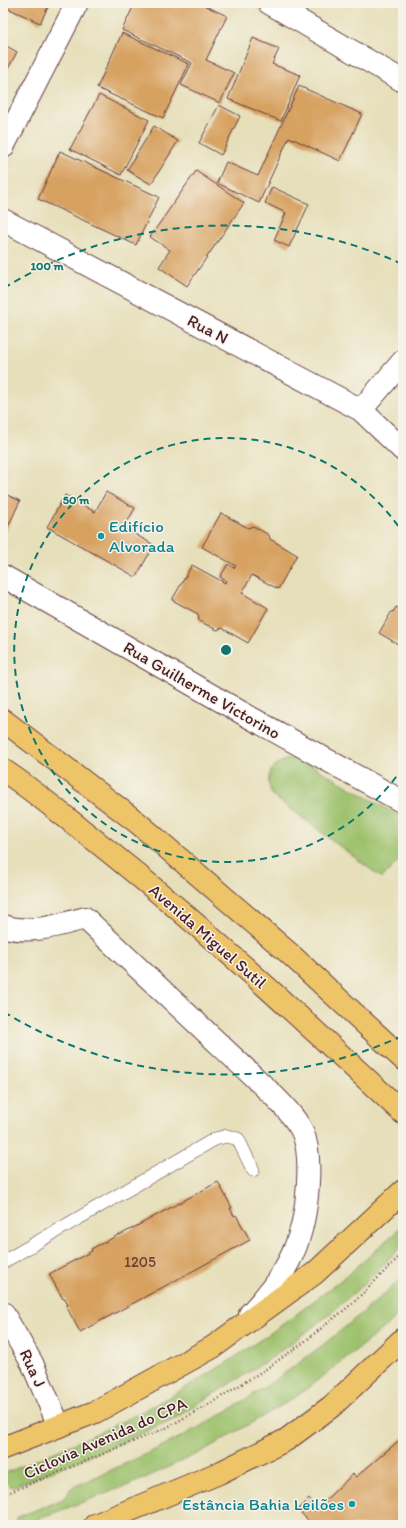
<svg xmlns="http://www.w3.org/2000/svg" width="406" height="1528" font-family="Itim,sans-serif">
<rect width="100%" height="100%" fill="#f7f3e8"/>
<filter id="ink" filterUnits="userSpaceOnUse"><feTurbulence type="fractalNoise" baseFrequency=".025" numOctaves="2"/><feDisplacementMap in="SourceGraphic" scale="8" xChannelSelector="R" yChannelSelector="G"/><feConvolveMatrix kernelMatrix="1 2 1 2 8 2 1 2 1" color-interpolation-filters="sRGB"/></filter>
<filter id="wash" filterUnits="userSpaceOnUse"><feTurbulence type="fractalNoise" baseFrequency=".012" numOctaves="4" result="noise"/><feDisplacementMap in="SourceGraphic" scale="16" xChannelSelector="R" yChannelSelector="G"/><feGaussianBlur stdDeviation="0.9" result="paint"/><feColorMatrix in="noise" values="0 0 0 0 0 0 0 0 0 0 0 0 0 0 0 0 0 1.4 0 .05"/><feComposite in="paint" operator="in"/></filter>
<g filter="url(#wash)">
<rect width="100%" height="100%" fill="#e6dfba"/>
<g fill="#9cc16c" stroke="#73704c">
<path d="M294 758 302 760 403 818V856L382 878 272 795C263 774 273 761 294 758Z"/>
<path d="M403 1224V1245L364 1284 330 1314 273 1357 175 1418 121 1443 12 1487 3 1480V1474C41 1458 79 1442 117 1424 188 1390 256 1346 319 1297 348 1275 377 1251 403 1224Z"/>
<path d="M403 1276V1309L383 1329 296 1397 201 1452 134 1483 21 1525H15L18 1517 63 1499 71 1488C120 1466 169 1445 215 1418 261 1392 303 1361 344 1328 364 1311 385 1295 403 1276Z"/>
</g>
<g id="blocks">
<g fill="#d7a160">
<path d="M3 3H50L40 23 3 6Z"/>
<path d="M135 3H199L227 16 206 60 234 73 220 103 181 85 192 63 122 30Z"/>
<path d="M122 33 189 64 163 118 97 88Z"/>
<path d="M253 38 279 49 272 64 300 75 281 121 228 99Z"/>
<path d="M3 44 17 52 3 78Z"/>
<path d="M299 86 362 114 340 161 289 137 259 203 217 183 226 162 258 176Z"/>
<path d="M99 95 149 120 121 175 70 149Z"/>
<path d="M219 105 240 116 221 155 199 143Z"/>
<path d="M154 126 178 141 151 184 127 170Z"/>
<path d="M60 151 159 197 136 245 38 199Z"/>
<path d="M196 171 244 203 187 286 159 267 170 250 150 237Z"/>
<path d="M272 187 309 204 289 247 274 240 286 213 265 203Z"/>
<path d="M106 492 135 508 124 528 154 545 136 577 47 527 65 495 95 512Z"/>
<path d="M3 493 20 501 6 531 3 529Z"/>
<path d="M221 513 248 528 253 526 269 535 270 539 297 555 278 589 252 575 242 593 268 608 248 643 222 628 217 630 199 621 198 614 172 600 192 565 225 583 226 581 220 577 228 564 234 568 236 566 202 547Z"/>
<path d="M396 607 403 611V647L379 633 392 611 393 612Z"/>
<path d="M218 1182 232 1208H230L234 1216 236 1215 250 1240 80 1332 66 1306 68 1305 65 1298 63 1299 49 1274 92 1251 91 1249 120 1234V1235Z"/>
<path d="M403 1437V1525H313L298 1510 309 1499 317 1508 353 1474 356 1477Z"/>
</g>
</g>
</g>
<g filter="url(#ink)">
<use href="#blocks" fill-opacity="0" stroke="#613c40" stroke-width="1"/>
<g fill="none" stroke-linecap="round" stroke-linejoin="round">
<g stroke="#613c40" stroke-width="14">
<path id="lane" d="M3 1262 215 1139 227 1136 238 1139 253 1170"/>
</g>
<g stroke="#613c40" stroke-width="24">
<g id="street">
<path d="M269 3 403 81"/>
<path d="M3 147 77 3"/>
<path d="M3 220 361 410 403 450"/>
<path d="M361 410 403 361"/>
<path d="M3 576 251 718 403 802"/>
<path d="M3 926C30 935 59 925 85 918L271 1093C282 1104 295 1117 302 1131 309 1146 309 1165 308 1182 305 1240 289 1272 250 1314"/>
<path d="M3 1313 32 1363 59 1426"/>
</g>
</g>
<g stroke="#613c40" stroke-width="24">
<g id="primary">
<path d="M3 1448 95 1412 213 1347 315 1273 403 1191"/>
<path d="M95 1525 219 1473 286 1440 332 1406 403 1339"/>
</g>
</g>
<g stroke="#613c40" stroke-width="24">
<g id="highway">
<path d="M3 720 138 823 290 954 403 1059"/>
<path d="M3 770C36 792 66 818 97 842 204 927 303 1020 403 1113"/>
</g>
</g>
<path stroke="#613c40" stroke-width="2.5" stroke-dasharray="1 3" stroke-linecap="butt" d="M3 1495 166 1428 211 1403 266 1369 304 1342 353 1303 403 1253"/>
<use href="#lane" stroke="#fff" stroke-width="13"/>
<use href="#street" stroke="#fff" stroke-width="22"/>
<use href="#primary" stroke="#eec469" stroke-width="22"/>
<use href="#highway" stroke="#eec469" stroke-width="22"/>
</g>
</g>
<g fill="none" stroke="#0f766e" stroke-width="2" stroke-dasharray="7 5">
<path d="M403 767A212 212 0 1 1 403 533"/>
<path d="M402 1036A424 424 0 0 1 4 1012M4 288A424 424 0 0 1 402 264"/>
</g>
<g fill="#0f9aa8" stroke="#f7f3e8" stroke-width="1.5">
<circle cx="101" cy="536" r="4"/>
<circle cx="352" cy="1504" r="4"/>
</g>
<g text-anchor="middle" stroke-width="3" stroke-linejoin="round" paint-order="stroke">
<g font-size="15" fill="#6d4038">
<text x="140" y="1267">1205</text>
</g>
<g font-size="17" fill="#4a1f2b" stroke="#f7f3e8">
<text transform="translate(208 329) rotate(28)" y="6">Rua N</text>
<text transform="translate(202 690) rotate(30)" y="6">Rua Guilherme Victorino</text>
<text transform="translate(208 936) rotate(41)" y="6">Avenida Miguel Sutil</text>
<text transform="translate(33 1368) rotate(65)" y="6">Rua J</text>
<text transform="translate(105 1438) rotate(-24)" y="6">Ciclovia Avenida do CPA</text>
</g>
<g font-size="17" fill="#0d838f" stroke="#f7f3e8" text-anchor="start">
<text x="109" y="532">Edifício<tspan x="109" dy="20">Alvorada</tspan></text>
<text x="344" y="1510" text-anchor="end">Estância Bahia Leilões</text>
</g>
</g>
<circle cx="226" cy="650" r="6" fill="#0f766e" stroke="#f7f3e8" stroke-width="2"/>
<g font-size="12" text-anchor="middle" font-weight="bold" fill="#0f766e" stroke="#f7f3e8" stroke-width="3" stroke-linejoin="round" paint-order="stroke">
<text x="47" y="270">100 m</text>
<text x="76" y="504">50 m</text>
</g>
<rect width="406" height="1528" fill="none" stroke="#f7f3e8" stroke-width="16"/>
</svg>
